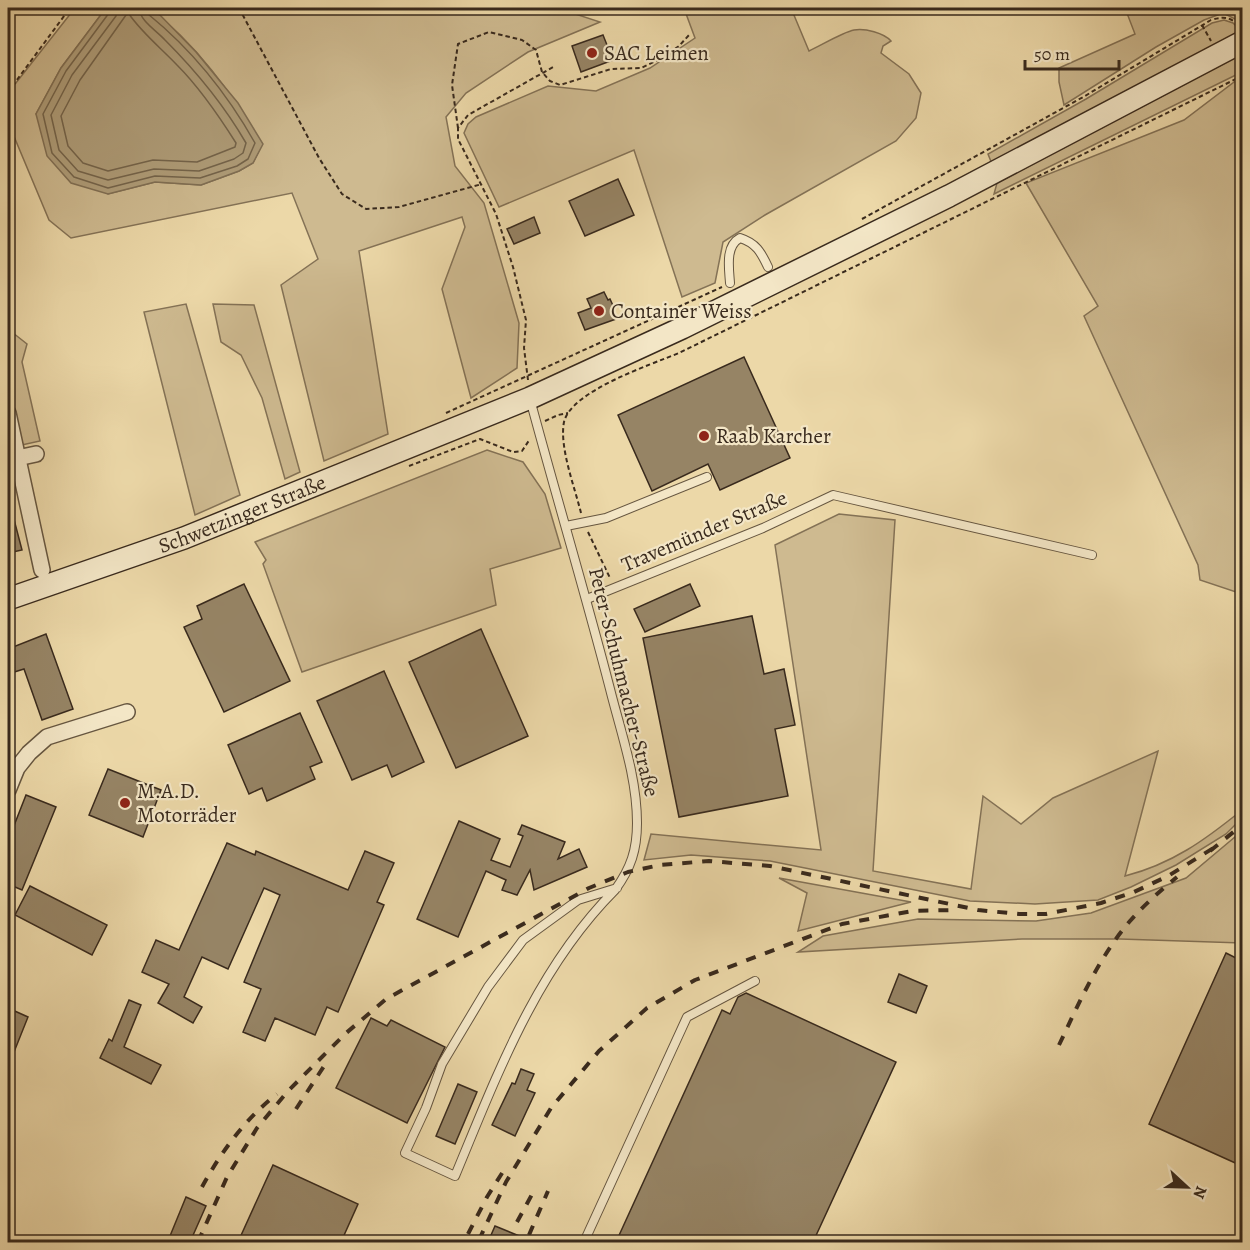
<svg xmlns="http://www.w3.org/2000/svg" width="1250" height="1250" font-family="Alegreya,serif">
<rect width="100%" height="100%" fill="#ecd8a8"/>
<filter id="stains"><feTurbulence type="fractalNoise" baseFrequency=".00333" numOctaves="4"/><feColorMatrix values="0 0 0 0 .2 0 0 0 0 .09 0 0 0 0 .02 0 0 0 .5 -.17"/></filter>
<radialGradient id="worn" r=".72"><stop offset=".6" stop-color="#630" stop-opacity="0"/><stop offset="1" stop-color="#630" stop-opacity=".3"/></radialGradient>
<g fill="#ceba90" stroke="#847256" stroke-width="1.5">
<path d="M75 8H106L61 68 36 114 108 194 155 182 201 185 239 171 253 163 262 144C232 94 196 43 149 8H563V10L600 22 528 52 466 93 446 117 455 166 484 203 519 323 517 368 471 398 442 289 465 227 462 217 359 251 388 434 324 461 281 285 318 259 292 193 71 238 49 220 8 122V93Z"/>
<path d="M698 8H791L809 51C820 46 843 32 854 30 865 28 884 33 891 41L883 46 881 53 909 74 921 93 916 118 896 141 765 215 723 242 715 283 682 297 634 150 499 207 464 133 468 124 476 117 548 86 596 91 650 68 695 38 685 11Z"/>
<path d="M1125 8H1225L1242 17V19L1239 21 1223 13 1204 20 1156 47 1064 105 1059 82V68L1135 34Z"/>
<path d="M1224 20 1233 23 1241 31 992 164 988 154 1086 99 1212 23Z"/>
<path d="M1242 54V72L994 194 997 183Z"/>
<path d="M1242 76V594L1200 580 1198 565 1084 316 1098 306 1026 183 1184 120Z"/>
<path d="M186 304 240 495 195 515 144 312Z"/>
<path d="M213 304 254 305 300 472 285 479 262 398 241 355 221 342Z"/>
<path d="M8 329 27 344 22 362 40 441 8 448Z"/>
<path d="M487 450 523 462 545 494 561 548 490 569 496 605 302 672 263 564 266 560 255 542Z"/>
<path d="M839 514 895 520 873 871 971 889 983 796 1021 824 1053 798 1158 751 1125 876C1172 864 1205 840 1242 810V818L1226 834 1176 865 1131 887 1098 900 1035 904 970 901 770 861 691 855 644 860 651 834 821 850 775 545Z"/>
<path d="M1242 831V943L1120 939H1022L798 952 823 936 918 919 1036 921 1091 913 1186 878Z"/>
<path d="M779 878 911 902 798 931 807 893Z"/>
</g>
<path fill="#af9d79" stroke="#806f54" stroke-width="1.5" d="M106 8H149L160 15 196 52 238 103 263 144 253 163 239 171 201 185 155 182 108 194 71 183 47 156 36 114 61 68Z"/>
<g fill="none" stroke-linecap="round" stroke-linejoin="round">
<g stroke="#74644b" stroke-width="1.5">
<path d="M110 8 109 13 66 71 43 114 52 153 74 177 108 188 155 176 200 178 237 166 248 159 255 143C228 95 191 49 148 14L147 8"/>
<path d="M117 8 116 16 72 75 51 115 59 150 78 171 108 180 154 169 199 171 234 159 243 153 246 143C224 105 196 71 165 40 156 30 140 21 139 8"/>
<path d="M129 14C142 33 161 48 177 65 200 88 219 116 236 143L235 147 197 162 153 160 108 171 83 163 68 146 61 116 80 80 126 15Z"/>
</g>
</g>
<g fill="#968465" stroke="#392a1d" stroke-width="1.5">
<path d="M603 35 613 60 581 72 572 46Z"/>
<path d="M618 179 634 215 585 236 569 201Z"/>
<path d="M534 217 540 233 514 244 507 229Z"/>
<path d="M604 292 608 300 610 299 615 310 612 311 616 319 585 330 578 313 591 308 587 299Z"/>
<path d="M744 357 790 458 720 490 708 464 652 491 618 415Z"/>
<path d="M11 508 22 550 8 553V509Z"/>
<path d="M244 584 290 681 224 712 184 627 202 619 197 606Z"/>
<path d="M690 584 700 606 645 632 634 609Z"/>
<path d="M752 616 764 674 784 669 795 725 775 729 788 796 679 817 643 638Z"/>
<path d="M481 629 528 736 456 768 409 662Z"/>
<path d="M46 634 73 709 42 720 24 669 8 674V649Z"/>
<path d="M384 671 424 762 392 777 387 765 352 780 317 701Z"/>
<path d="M300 713 322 762 310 767 315 779 267 801 262 788 249 794 228 745Z"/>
<path d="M108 769 161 790 143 837 89 815Z"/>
<path d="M26 795 56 807 22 890 8 884V841Z"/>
<path d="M459 821 500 839 491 860 510 867 523 836 518 834 522 825 565 842 558 859 579 849 587 867 534 890 530 870 517 895 502 890 506 880 486 871 458 937 417 919Z"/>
<path d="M227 843 255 855 256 851 348 890 365 851 394 863 377 902 384 905 338 1012 327 1007 315 1035 275 1018 265 1041 243 1032 261 989 244 982 280 895 264 888 228 969 202 957 184 997 202 1007 193 1023 158 1003 169 984 142 972 156 940 179 950Z"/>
<path d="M30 886 107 925 92 955 15 915Z"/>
<path d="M1226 953 1242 961V1166L1149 1124Z"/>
<path d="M899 974 927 986 916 1013 888 1002Z"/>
<path d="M746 993 896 1062 813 1242H616L722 1010 730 1014 738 997Z"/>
<path d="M129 1000 141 1005 124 1047 161 1065 151 1084 100 1058 109 1039 112 1041Z"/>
<path d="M8 1008 28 1017 8 1067Z"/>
<path d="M371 1018 387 1026 391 1020 445 1047 407 1123 336 1088Z"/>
<path d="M521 1069 534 1074 527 1090 535 1093 515 1136 492 1125 512 1083 515 1084Z"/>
<path d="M458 1084 477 1092 455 1144 436 1136Z"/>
<path d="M273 1165 358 1204 341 1242H238Z"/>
<path d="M186 1197 206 1206 190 1242 170 1236Z"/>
<path d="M495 1226 534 1242H488Z"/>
</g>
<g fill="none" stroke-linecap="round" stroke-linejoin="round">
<g stroke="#665640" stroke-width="10">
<g id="service">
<path d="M730 283C729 268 725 246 740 238 756 243 761 252 768 267"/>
<path d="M530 399C556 496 585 592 610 689 621 733 637 777 637 823 637 850 631 868 615 890 536 969 497 1075 455 1176L405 1153 426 1108 442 1064 488 987 523 940 578 900 617 888"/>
<path d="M566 526 606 518 707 477"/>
<path d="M587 599 763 528 833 495 1092 555"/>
<path d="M584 1242 687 1017 755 981"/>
</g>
</g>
<g stroke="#665640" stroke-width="18">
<g id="minor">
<path d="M8 413 42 570"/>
<path d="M8 460 36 454"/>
<path d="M8 790 17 768 29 753 47 737 127 712"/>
</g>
</g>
<g stroke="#392a1d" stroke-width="24">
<g id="secondary">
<path id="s1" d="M8 599 184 538 530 398 682 328 949 196 1242 42"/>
</g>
</g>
<g stroke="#392a1d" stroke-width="2" stroke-dasharray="4.5 3" stroke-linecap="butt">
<path d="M239 8 319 158 342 194 366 209 399 207 482 184"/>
<path d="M1202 25 1211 41"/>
<path d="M8 92 70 8"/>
<path d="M458 128 452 85 458 44 489 32 522 40 536 50 542 72 550 81 560 85 611 69 641 68 664 57 679 46 689 35"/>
<path d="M862 219 1085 96 1211 20C1224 16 1231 17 1241 27"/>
<path d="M528 380 524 348 526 320 513 267 496 214 458 139V128L468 115 555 66"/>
<path d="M446 413 722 287"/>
<path d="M545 421 558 415 568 413"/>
<path d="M409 466 480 439 513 452 522 451 530 439"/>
<path d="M581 513C575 488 559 447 564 422 571 391 650 365 679 353L1242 76"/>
<path d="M588 532 610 578"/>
</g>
<use href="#service" stroke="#f3e6c6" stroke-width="8"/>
<use href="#minor" stroke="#f3e6c6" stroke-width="15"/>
<use href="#secondary" stroke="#f3e6c6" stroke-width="21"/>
<g stroke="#392a1d" stroke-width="4" stroke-dasharray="10 10" stroke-linecap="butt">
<path d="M1210 851 1242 825"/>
<path d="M1059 1045C1079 1003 1099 957 1130 921 1144 905 1160 891 1177 877"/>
<path d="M296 1109 328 1060"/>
<path d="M202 1187C221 1152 245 1119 277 1094"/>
<path d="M517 1222 536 1187"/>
<path d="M468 1234 487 1197 504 1170"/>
<path d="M529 1235 548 1191"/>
<path d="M479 1240 506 1182 551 1108 599 1051 647 1008 695 980 842 924 912 911 954 910"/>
<path d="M198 1242 227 1177 257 1128 288 1091 345 1034 386 999 589 888 628 872 660 865 709 861 770 866 978 910 1019 914H1046L1101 903 1134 892 1168 876 1215 847"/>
</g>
</g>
<g fill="#8f2418" stroke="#f3e6c6" stroke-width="2">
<circle cx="592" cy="53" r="6"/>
<circle cx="599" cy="311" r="6"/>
<circle cx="704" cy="436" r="6"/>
<circle cx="125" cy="803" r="6"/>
</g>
<g text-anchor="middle" stroke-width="4.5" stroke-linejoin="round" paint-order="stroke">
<g font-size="21" fill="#392a1d" stroke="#f3e6c6" text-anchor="start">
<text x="604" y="60">SAC Leimen</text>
<text x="611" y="318">Container Weiss</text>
<text x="716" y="443">Raab Karcher</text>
<text x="137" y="798">M.A.D.<tspan x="137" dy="24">Motorräder</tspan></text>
</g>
<g font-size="21" fill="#392a1d" stroke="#f3e6c6">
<text dy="7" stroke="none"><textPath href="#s1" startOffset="249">Schwetzinger Straße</textPath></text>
<text transform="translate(704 531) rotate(-23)" y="7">Travemünder Straße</text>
<text transform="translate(624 682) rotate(76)" y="7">Peter-Schuhmacher-Straße</text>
</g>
</g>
<rect width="1250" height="1250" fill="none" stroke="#ecd8a8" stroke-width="30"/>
<rect x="9" y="9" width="1232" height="1232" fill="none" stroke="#392a1d" stroke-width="3"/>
<rect x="15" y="15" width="1220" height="1220" fill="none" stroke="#392a1d" stroke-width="1.5"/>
<g transform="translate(1187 1187) rotate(112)" stroke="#f3e6c6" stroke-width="4.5" paint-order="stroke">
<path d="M0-4.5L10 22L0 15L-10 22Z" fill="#392a1d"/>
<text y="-9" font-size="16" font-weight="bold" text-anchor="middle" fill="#392a1d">N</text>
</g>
<path d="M1025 60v9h94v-9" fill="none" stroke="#392a1d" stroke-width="3"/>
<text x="1034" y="60" font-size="18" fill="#392a1d" stroke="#f3e6c6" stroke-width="4.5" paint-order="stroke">50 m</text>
<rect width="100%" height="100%" filter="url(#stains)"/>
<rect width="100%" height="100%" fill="url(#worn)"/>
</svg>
